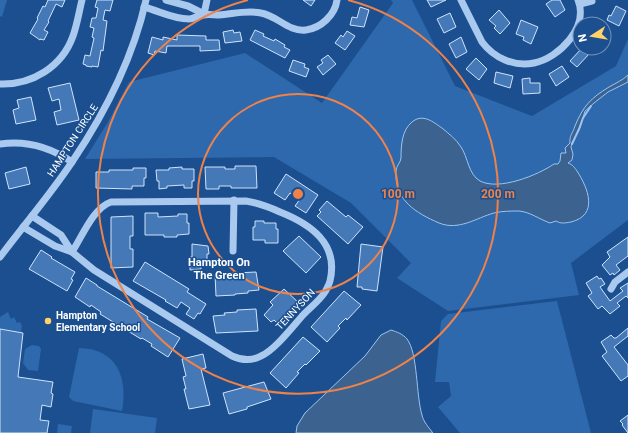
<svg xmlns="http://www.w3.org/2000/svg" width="628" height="433" font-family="Roboto,sans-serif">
<rect width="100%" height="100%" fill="#1b4f8f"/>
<g fill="#2e69ad">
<path d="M0 0H7L2 17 0 16Z"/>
<path d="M391 0H412L455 86 532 116 616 66 628 39V220L571 263 579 295 448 311 397 278 411 263 351 203 274 157 85 159 108 122 129 82 245 53 322 103 393 3Z"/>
<path d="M557 301 591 433H460L438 407 451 396 449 382H435L441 321 448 314Z"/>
<path d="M8 312 11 319 14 317 17 323 20 322 22 326 21 332 0 329V317Z"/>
<path d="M32 345 39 346 41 349 38 371 28 370 23 363 25 349Z"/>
<path d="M79 348C117 349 128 377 122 411L73 401 69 397Z"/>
<path d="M93 409 157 418 155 433H90Z"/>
<path d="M58 424 72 426 71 433H57Z"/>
</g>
<g fill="#3c6290" stroke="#9cc4f0">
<path d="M628 75V82L608 92 594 103 585 111 580 128 572 143 571 147 573 154 572 160 568 163C573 165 574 167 577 171 588 188 599 215 571 222 565 223 561 224 556 221L550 223C539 219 530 212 519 211 511 211 502 211 494 213 476 218 459 231 439 223 416 213 394 200 396 171 396 166 401 162 401 158 401 145 402 130 412 122 423 113 433 122 442 128 449 134 456 139 461 147 468 157 468 174 480 181 499 191 538 175 554 164H558L560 161 561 153H566L565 148 570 143C569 136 573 133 575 126 583 106 591 98 609 87 616 83 623 80 628 75Z"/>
<path d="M391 330C397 332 403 334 407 339 418 353 416 396 422 415 423 421 429 428 433 433H296L297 426 305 413 365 356 381 335Z"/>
</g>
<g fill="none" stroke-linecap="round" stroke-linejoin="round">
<path stroke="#9cc4f0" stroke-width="2" d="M572 144 579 129 583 118 591 106"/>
</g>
<g fill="#4478b7" stroke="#cfe3fa">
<path d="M48 0H65L62 7 56 4 48 21 49 22 44 30 48 32 44 40 40 39V40L30 33 38 19 37 18 43 6 45 7Z"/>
<path d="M97 0H113L110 11 105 10 103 20 107 21 103 51 101 50 98 67 92 66V67L86 66V65L83 64 85 55 90 56 94 38 92 37 94 28 90 27 92 18H96L98 8 95 7Z"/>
<path d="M303 0H315L311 6Z"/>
<path d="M427 0H446L431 7Z"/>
<path d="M552 0H560L565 10 555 17 546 4Z"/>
<path d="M616 6 626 11 619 26 607 20 609 15 611 16Z"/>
<path d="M360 7 369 10 364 27 350 25 352 17 357 18Z"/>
<path d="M499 10 510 23 500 34 494 28 496 26 489 20Z"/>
<path d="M450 13 456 27 444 33 437 19Z"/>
<path d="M521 20 538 27 531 44 523 40 524 37 516 34Z"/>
<path d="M233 30 234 33 240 32 242 41 225 43 223 32Z"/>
<path d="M255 30 264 34 263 36 274 41 275 39 285 45 284 47 290 50 285 58 250 40Z"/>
<path d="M347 31 355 36 345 50 335 43 341 35 343 37Z"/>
<path d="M177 35 206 36V40H219L220 50 200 51V46H167L166 53 155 51 154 55 148 53 152 37 163 40V37L177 40Z"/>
<path d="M461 37 467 52 456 58 449 44Z"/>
<path d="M582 48H584L590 53 577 67 570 61Z"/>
<path d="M328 55 336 64 323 75 317 67 323 63 321 60Z"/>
<path d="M476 58 487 69 479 80 466 69Z"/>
<path d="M293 60 305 64 304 67 309 69 306 77 289 71Z"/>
<path d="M562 66 569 77 556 86 549 74Z"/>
<path d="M496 72 513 76 510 88 494 83Z"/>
<path d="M530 78V83H540V93L523 94 522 79Z"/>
<path d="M70 83 79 120 57 125 54 112 61 110 59 99 52 101 48 88Z"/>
<path d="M31 97 36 120 16 124 13 110 19 108 17 100Z"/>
<path d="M235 166H256L257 188H231V186H219V189H206L205 167H225V169H235Z"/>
<path d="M26 167 30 184 9 189 5 173Z"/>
<path d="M182 167V169H194V181H192V188H184V185L167 186V188L159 189V181H157L156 170H169V168Z"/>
<path d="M133 168H146V178H144V186H132V189L96 188V172H109V170H133Z"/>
<path d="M286 174 318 195 306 213 295 206 300 199 290 193 285 200 274 193Z"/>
<path d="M327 201 346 217 348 215 363 227 348 244 317 216 321 212 319 210Z"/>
<path d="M145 213H158V217L178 216V214H187V223H189V234L177 235V237H164V235H145Z"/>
<path d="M133 216V236H130V249H133V267L111 268V217Z"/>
<path d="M255 221H264V223H276V229H278V243H265V240H253V227H255Z"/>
<path d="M299 236 321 257 306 273 283 251Z"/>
<path d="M628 237V256L616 265 620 270 614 275 613 273 610 275 602 265 610 257 607 252Z"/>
<path d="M192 244 208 246 209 254H207V266H201V269L190 270V257H192Z"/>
<path d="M361 244 383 247 377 291 362 289V287H357Z"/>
<path d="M41 250 52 257 51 258 75 272 71 279 73 280 67 291 29 269Z"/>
<path d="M145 262 189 289 187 292 206 304 200 314 198 313 194 319 186 314 190 308 181 302 177 308 165 301 166 300 133 281Z"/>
<path d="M256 272 259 290 248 291V293L235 294V295L216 296 215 274Z"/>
<path d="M597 276 599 279 601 278 605 284 600 287 610 301 623 291 620 288 628 283V298L626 296 617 303 620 306 610 314 602 306 598 309 588 296 592 293 586 283Z"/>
<path d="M86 278 97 285V286L148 317 147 319 180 338 168 357 151 346 152 344 142 338 141 339 100 314 101 312 91 305 90 307 75 297Z"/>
<path d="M284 289 300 304 279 325 274 320 271 322 264 315 273 305 270 302Z"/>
<path d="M344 291 361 305 347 320 346 318 338 326 340 328 327 342 311 327Z"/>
<path d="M256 309 258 331 216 333 213 316 225 315 224 313 237 312V310Z"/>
<path d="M628 328V336L614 347 628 365V376L621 381 602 356 607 352 601 342 611 335 614 338H616Z"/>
<path d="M0 329 23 333 18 377 53 382 51 393 53 394 51 407 42 405 40 420 49 421 47 433H0Z"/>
<path d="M303 337 320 351 306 365 305 364 297 372 299 373 286 388 270 373Z"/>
<path d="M203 354 206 368 201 369 210 405 189 409 184 389H186L183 377 186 376 182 359Z"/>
<path d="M264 382 271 399 247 407V409L229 414 223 393Z"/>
<path d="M628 415V433L622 425 623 424 620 421Z"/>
</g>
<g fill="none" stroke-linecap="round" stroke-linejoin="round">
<g stroke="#a9c9ee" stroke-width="7">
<path d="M166 0 188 6 204 14"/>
<path d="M461 0 482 42C494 58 514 67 534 63 559 58 589 27 578 0"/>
<path d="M580 4 592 1"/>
<path d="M144 7C159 11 173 19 189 19 194 19 198 15 203 15 208 14 214 15 219 15 233 14 247 10 261 13 278 16 288 32 306 30 321 28 335 15 337 0"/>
<path d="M204 14 207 0"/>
<path d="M0 84C32 85 62 67 73 36 77 25 79 12 82 0"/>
<path d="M0 144C27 140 50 147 72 162"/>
<path d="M32 216 61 235 72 252 94 270 232 356C241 360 252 361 261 356 275 350 293 326 304 314 311 307 320 300 325 292 327 288 329 285 330 281 339 243 310 224 280 212 269 207 258 203 246 201L111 202C93 208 82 237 72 252"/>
<path d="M23 227 55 246 72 252"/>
<path d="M233 251 234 200"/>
<path d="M0 257C24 225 50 195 72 162 105 113 133 58 146 0"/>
<path d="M611 289 615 282 628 272"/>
</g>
</g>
<g fill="none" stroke="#ee8249" stroke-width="2">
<circle cx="298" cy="194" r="100"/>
<path d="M348 0A200 200 0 1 1 248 0"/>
</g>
<circle fill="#ffd166" stroke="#1b4f8f" stroke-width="1.5" cx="48" cy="321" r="4"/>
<g text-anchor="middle" stroke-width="3" stroke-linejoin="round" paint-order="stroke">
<g font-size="10" fill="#fff" stroke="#1b4f8f">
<text transform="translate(72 140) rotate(-57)" y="4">HAMPTON CIRCLE</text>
<text transform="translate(295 309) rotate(-47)" y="4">TENNYSON</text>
</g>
<g font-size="10" font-weight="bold" fill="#fff" stroke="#1b4f8f" text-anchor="start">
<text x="56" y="319">Hampton<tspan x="56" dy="12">Elementary School</tspan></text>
</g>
<g font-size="11" font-weight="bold" fill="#fff" stroke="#1b4f8f">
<text x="219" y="266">Hampton On<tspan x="219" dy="13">The Green</tspan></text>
</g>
</g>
<circle cx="298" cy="194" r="6" fill="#ee8249" stroke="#1b4f8f" stroke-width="2"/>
<g font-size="12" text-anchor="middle" font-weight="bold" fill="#ee8249" stroke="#1b4f8f" stroke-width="3" stroke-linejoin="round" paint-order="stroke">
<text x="398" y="198">100 m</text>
<text x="498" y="198">200 m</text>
</g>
<g transform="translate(592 36) rotate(258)"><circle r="19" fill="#1b4f8f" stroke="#7695bc"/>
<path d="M0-3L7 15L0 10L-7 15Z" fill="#ffd166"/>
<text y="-6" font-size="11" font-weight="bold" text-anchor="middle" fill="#ffffff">N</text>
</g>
</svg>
